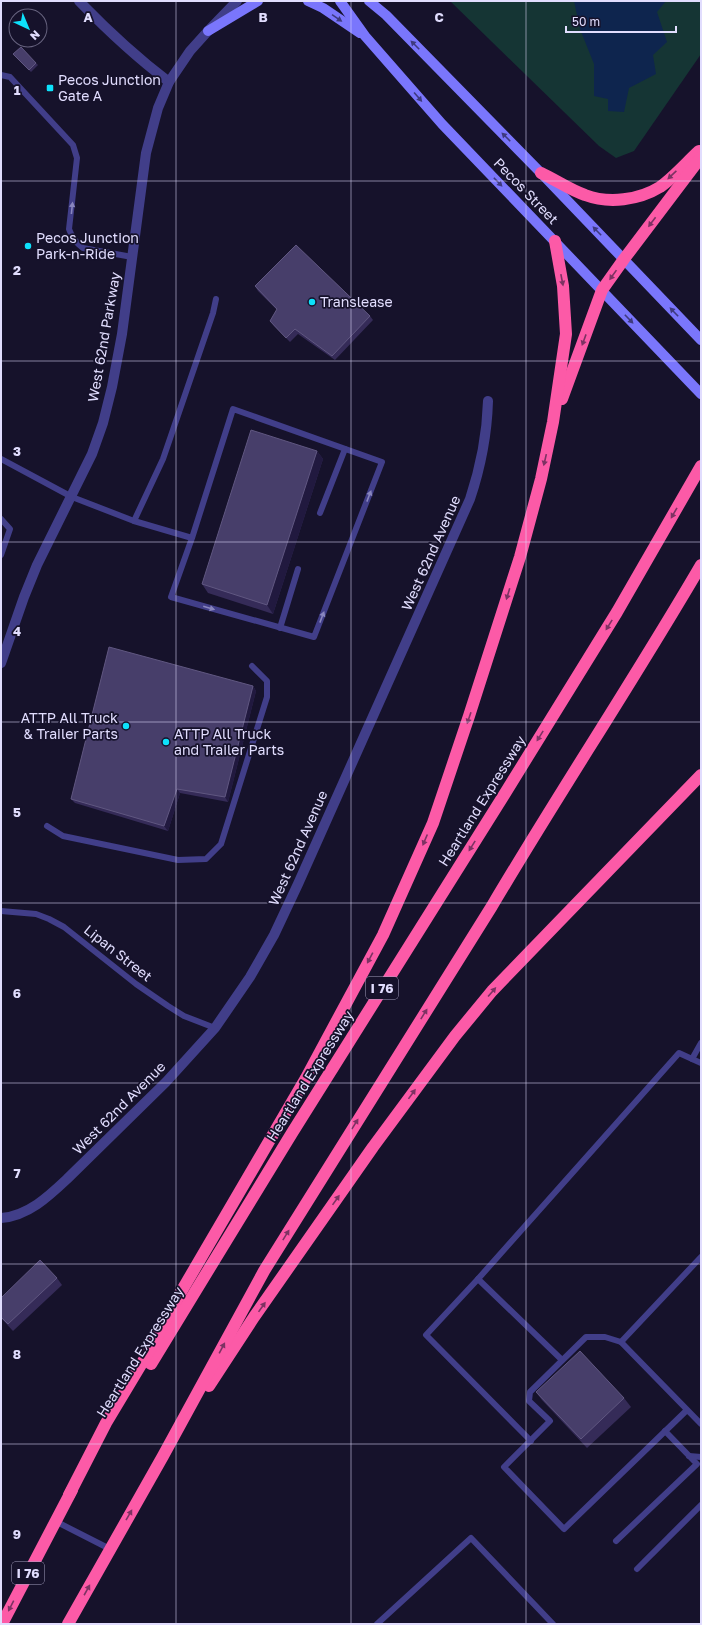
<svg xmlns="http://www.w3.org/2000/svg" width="702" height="1625" font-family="'Golos Text',sans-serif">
<rect width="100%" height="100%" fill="#16122b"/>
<path fill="#153534" d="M450 1H701V54L634 151 616 158 599 146Z"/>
<path fill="#0e254e" d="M574 1H666L657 12 667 42 653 55 656 74 629 88 624 112 608 111V99L594 96V64L580 29Z"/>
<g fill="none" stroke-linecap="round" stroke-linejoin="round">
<g stroke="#413e89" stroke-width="6">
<path d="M1 75 10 77 73 145 77 158 69 229C72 238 76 243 83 248L132 257"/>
<path d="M1 459 72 497 134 521 192 538 171 597 314 637 382 462 233 409 192 538"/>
<path d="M320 513 345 449"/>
<path d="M1 519 10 529 1 555"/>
<path d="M134 521 163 459 213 313 216 299"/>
<path d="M280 628 298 569"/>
<path d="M47 826 63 836 178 860 206 859 221 844 267 697V681L252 666"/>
<path d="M1 911 36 914 49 919 64 927 136 984 168 1006 184 1016 215 1028"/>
<path d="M692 1059 701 1043"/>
<path d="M478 1279 426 1335 531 1441"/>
<path d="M621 1342 701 1257"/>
<path d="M562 1360 478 1279 679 1053 701 1063"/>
<path d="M687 1410 564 1529 504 1467 550 1421 529 1401 530 1392 586 1337H605L621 1342 701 1424"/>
<path d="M689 1456 701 1457"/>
<path d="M55 1521 110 1549"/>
<path d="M616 1541 697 1464 665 1431"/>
<path d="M637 1569 701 1505"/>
<path d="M377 1624 471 1538 553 1624"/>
</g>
<g stroke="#413e89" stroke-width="10">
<path d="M79 1C108 31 136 57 169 82"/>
<path d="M1 1218C28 1216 49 1196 67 1179L166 1082 215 1028 250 977 274 935 298 884 470 499C481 466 487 435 488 401"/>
</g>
<path stroke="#413e89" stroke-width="10" d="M1 663 24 597 37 565 92 454 103 423 112 387 122 334 146 153 158 108 169 82 190 51 208 31 237 1"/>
<g stroke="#7a76fc" stroke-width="10">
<path d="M308 1 323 8 360 33"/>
<path d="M340 1 365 36 442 124 701 394"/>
<path d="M369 1 386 15 541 173 701 340"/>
<path d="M208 31 258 1"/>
</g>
<g stroke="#fc5aa7" stroke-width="12">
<path d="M541 173C556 180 570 190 585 195 609 204 639 200 660 187 673 178 687 162 699 151"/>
<path d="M562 399 602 290 624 259 701 157"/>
<path d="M151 1364 292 1133 504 795 617 612 701 466"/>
<path d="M209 1386 254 1317 373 1147 455 1036 492 991 701 775"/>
<path d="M69 1495 106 1423 151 1348 181 1292 306 1078 383 935 433 823 469 716 520 557 541 479 553 422 566 334 563 286 555 241"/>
<path d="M2 1624 72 1490"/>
<path d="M68 1624 163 1456 264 1271 492 906C560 791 634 680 701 565"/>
</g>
</g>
<g fill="#352b58">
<path d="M13 54 36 63 38 65 31 72Z"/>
<path d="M255 286 370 316 373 320 335 360 298 334 290 342 274 326 270 321 277 310 258 291Z"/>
<path d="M317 451 323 459 273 614 208 593 202 584Z"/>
<path d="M253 686 256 691 228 802 180 793 168 831 75 803 71 799Z"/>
<path d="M57 1278 62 1285 13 1331 1 1318V1298Z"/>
<path d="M536 1392 624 1398 631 1407 587 1448 542 1400Z"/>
</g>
<g fill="#21193f">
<path d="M317 451 323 459 273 614 267 605Z"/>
<path d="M253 686 256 691 228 802 225 797Z"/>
<path d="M177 789 180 793 168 831 164 826Z"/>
</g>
<g fill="#473e6a" stroke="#605781">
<path d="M21 47 36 63 29 70 13 54Z"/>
<path d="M296 245 370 316 332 356 295 329 286 338 270 321 277 309 255 286Z"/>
<path d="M251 430 317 451 267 605 202 584Z"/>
<path d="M109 647 253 686 225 797 177 789 164 826 71 799Z"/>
<path d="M40 1260 57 1278 8 1324 1 1317V1298Z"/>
<path d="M580 1351 624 1398 581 1439 536 1392Z"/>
</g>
<defs><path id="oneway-solid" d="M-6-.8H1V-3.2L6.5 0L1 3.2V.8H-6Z"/></defs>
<g fill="#3e3a7f">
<use href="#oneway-solid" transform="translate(337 18) rotate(34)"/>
<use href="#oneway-solid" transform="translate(415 45) rotate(-135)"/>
<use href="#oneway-solid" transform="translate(418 97) rotate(49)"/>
<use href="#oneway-solid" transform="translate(506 137) rotate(-135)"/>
<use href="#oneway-solid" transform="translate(498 182) rotate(46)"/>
<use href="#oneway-solid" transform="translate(597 231) rotate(-134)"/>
<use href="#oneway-solid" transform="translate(674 312) rotate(-134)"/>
<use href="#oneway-solid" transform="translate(629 319) rotate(46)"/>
</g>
<g fill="#7d3263">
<use href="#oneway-solid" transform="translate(672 175) rotate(137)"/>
<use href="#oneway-solid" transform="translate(652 222) rotate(127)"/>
<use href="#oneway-solid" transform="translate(613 275) rotate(125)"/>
<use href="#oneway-solid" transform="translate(562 280) rotate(79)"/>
<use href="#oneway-solid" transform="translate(584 340) rotate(110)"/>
<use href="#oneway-solid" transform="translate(545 460) rotate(103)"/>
<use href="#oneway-solid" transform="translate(674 513) rotate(120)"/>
<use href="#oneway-solid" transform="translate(508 594) rotate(107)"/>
<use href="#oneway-solid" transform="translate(609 625) rotate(122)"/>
<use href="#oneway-solid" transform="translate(469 718) rotate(109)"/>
<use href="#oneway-solid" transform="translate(540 736) rotate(122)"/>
<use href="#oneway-solid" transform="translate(425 840) rotate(113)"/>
<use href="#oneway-solid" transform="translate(472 846) rotate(122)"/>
<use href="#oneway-solid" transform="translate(370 958) rotate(118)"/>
<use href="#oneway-solid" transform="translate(492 992) rotate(-49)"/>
<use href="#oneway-solid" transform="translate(424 1014) rotate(-58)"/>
<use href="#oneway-solid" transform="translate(412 1094) rotate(-54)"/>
<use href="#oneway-solid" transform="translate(355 1124) rotate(-58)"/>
<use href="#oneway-solid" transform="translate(336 1200) rotate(-55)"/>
<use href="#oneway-solid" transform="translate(286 1235) rotate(-58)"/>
<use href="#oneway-solid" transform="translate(262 1307) rotate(-55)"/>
<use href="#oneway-solid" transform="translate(222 1348) rotate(-62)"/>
<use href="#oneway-solid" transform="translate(129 1515) rotate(-60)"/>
<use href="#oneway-solid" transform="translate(87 1590) rotate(-61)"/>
<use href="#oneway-solid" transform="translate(11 1606) rotate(117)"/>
</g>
<g fill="#8986be">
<use href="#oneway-solid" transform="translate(72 208) rotate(-84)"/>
<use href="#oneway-solid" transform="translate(369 496) rotate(-69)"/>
<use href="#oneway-solid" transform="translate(209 608) rotate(16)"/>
<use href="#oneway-solid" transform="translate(322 617) rotate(-69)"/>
</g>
<path fill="none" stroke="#e1ddfe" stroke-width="1" stroke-opacity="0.55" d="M176 1V1624M351 1V1624M526 1V1624M1 181H701M1 361H701M1 542H701M1 722H701M1 903H701M1 1083H701M1 1264H701M1 1444H701"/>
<g fill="#0de1fb" stroke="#16122b" stroke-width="1.5">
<rect x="46" y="84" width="8" height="8" rx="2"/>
<circle cx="28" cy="246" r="4"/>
<circle cx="312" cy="302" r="4"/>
<circle cx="126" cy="726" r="4"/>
<circle cx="166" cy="742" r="4"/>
</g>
<g text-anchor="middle" stroke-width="3.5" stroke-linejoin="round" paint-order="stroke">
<g fill="#16122b" stroke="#a4a0bf" stroke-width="1">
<rect x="366" y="977" width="32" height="22" rx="3"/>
<rect x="12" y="1562" width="32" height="22" rx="3"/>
</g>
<g font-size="13" font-weight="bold" fill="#e1ddfe">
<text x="382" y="993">I 76</text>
<text x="28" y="1578">I 76</text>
</g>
<g font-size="14" fill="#e1ddfe" stroke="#16122b" text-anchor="start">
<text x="58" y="85">Pecos Junction<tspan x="58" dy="16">Gate A</tspan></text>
<text x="36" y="243">Pecos Junction<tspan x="36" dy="16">Park-n-Ride</tspan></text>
<text x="320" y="307">Translease</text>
<text x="118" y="723" text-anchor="end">ATTP All Truck<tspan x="118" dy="16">&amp; Trailer Parts</tspan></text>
<text x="174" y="739">ATTP All Truck<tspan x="174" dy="16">and Trailer Parts</tspan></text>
</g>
<g font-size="14" fill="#e1ddfe" stroke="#16122b">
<text transform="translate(526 191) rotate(46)" y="5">Pecos Street</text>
<text transform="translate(104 337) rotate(-80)" y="5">West 62nd Parkway</text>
<text transform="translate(431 553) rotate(-66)" y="5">West 62nd Avenue</text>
<text transform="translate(482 801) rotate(-58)" y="5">Heartland Expressway</text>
<text transform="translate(298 848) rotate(-66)" y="5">West 62nd Avenue</text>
<text transform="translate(118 953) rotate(38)" y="5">Lipan Street</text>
<text transform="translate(310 1076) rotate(-58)" y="5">Heartland Expressway</text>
<text transform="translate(119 1108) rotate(-45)" y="5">West 62nd Avenue</text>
<text transform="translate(140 1352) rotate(-58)" y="5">Heartland Expressway</text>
</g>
</g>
<g font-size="13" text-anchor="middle" font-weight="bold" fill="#e1ddfe" stroke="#16122b" stroke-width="3.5" stroke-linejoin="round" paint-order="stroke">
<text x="88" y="22">A</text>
<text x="263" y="22">B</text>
<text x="439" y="22">C</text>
<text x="17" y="95">1</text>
<text x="17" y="275">2</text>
<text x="17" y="456">3</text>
<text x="17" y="636">4</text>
<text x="17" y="817">5</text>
<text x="17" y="998">6</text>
<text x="17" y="1178">7</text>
<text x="17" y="1359">8</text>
<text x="17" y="1539">9</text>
</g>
<rect width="702" height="1625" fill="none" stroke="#e1ddfe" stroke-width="4"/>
<g transform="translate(28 28) rotate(136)"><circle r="19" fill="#16122b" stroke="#67637f"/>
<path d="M0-3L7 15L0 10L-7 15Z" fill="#0de1fb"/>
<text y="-6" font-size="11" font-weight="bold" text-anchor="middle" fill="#e1ddfe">N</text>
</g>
<path d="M566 26v6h110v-6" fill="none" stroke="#e1ddfe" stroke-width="2"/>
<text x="572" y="26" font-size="12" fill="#e1ddfe" stroke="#16122b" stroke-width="3" paint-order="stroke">50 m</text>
</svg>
